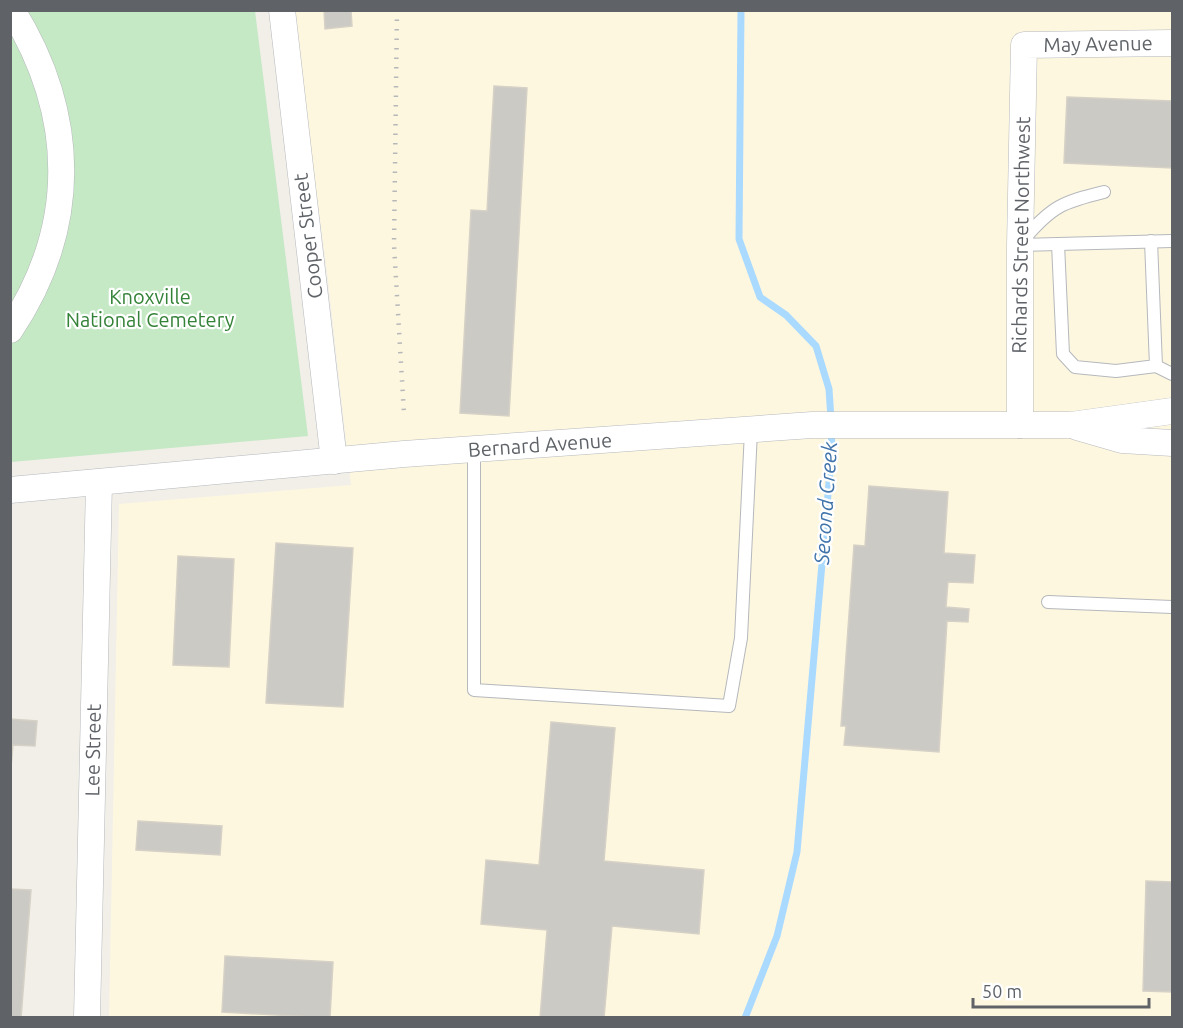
<svg xmlns="http://www.w3.org/2000/svg" width="1183" height="1028" font-family="Ubuntu,sans-serif">
<rect width="100%" height="100%" fill="#f1efe8"/>
<path fill="#fef7e0" d="M292 11H1172V1017L109 1018 119 504 351 485 327 272Z"/>
<path fill="#c5e8c5" d="M11 11H255L308 436 11 462Z"/>
<g fill="none" stroke-linecap="round" stroke-linejoin="round">
<g stroke="#aadaff" stroke-width="7">
<path d="M741 10 739 239 760 297 786 315 816 346 829 389 831 419"/>
<path d="M745 1018 777 936 797 852 832 448 831 430"/>
</g>
</g>
<g fill="#cccac5" stroke="#d6d1c6" stroke-width="1.5">
<path d="M324 10H351L352 26 325 29Z"/>
<path d="M494 86 527 88 509 416 460 413 471 210 487 211Z"/>
<path d="M1067 97 1172 101V168L1064 163Z"/>
<path d="M869 486 948 492 944 553 975 555 973 583 948 582 946 607 969 609 968 622 947 621 939 752 844 745 846 726H841L854 545 865 546Z"/>
<path d="M276 543 353 548 343 707 266 703Z"/>
<path d="M178 556 234 559 229 667 173 665Z"/>
<path d="M10 719 37 721 35 746 13 745 10 778Z"/>
<path d="M551 722 615 728 604 861 704 870 699 934 612 926 604 1018H540L547 930 481 924 486 860 539 865Z"/>
<path d="M138 821 222 826 220 855 136 850Z"/>
<path d="M1146 881 1172 882V992L1143 991Z"/>
<path d="M10 889 31 890 21 1018H10Z"/>
<path d="M225 956 333 962 330 1018 222 1012Z"/>
</g>
<g fill="none" stroke-linecap="round" stroke-linejoin="round">
<g stroke="#b5b8bc" stroke-width="14">
<g id="lane">
<path d="M1024 239C1052 206 1063 202 1104 192"/>
<path d="M1058 244 1063 354 1075 367 1116 371 1156 366 1151 241"/>
<path d="M1020 245 1172 241"/>
<path d="M1156 366 1172 374"/>
<path d="M474 449V690L729 706 741 638 751 431"/>
<path d="M1048 602 1172 607"/>
</g>
</g>
<g stroke="#b5b8bc" stroke-width="27">
<g id="street">
<path d="M282 10 334 461"/>
<path d="M10 330C79 227 77 115 12 10"/>
<path d="M1020 425V245L1024 45 1172 43"/>
<path d="M1077 427 1122 440 1172 443"/>
<path d="M10 490 404 454 812 425H1071L1172 411"/>
<path d="M87 1018 99 483"/>
</g>
</g>
<use href="#lane" stroke="#fff" stroke-width="12"/>
<use href="#street" stroke="#fff" stroke-width="26"/>
<path stroke="#b6b7b8" stroke-width="4.5" stroke-dasharray="1.5 8" stroke-linecap="butt" d="M397 10 394 245 404 414"/>
</g>
<g text-anchor="middle" stroke-width="4.5" stroke-linejoin="round" paint-order="stroke">
<g font-size="20" fill="#5f6368" stroke="#fff">
<text transform="translate(1098 44) rotate(-1)" y="7">May Avenue</text>
<text transform="translate(1021 235) rotate(-89)" y="7">Richards Street Northwest</text>
<text transform="translate(308 236) rotate(-97)" y="7">Cooper Street</text>
<text transform="translate(540 445) rotate(-4)" y="7">Bernard Avenue</text>
<text transform="translate(93 750) rotate(-89)" y="7">Lee Street</text>
</g>
<g font-size="20" fill="#348238" stroke="#fff">
<text x="150" y="304">Knoxville<tspan x="150" dy="23">National Cemetery</tspan></text>
</g>
<g font-size="21" font-style="italic" fill="#4174aa" stroke="#fff">
<text transform="translate(826 503) rotate(-86)" y="7">Second Creek</text>
</g>
</g>
<rect width="1183" height="1028" fill="none" stroke="#5f6368" stroke-width="24"/>
<path d="M973 998v9h176v-9" fill="none" stroke="#5f6368" stroke-width="3"/>
<text x="982" y="998" font-size="18" fill="#5f6368" stroke="#ffffff" stroke-width="4.5" paint-order="stroke">50 m</text>
</svg>
